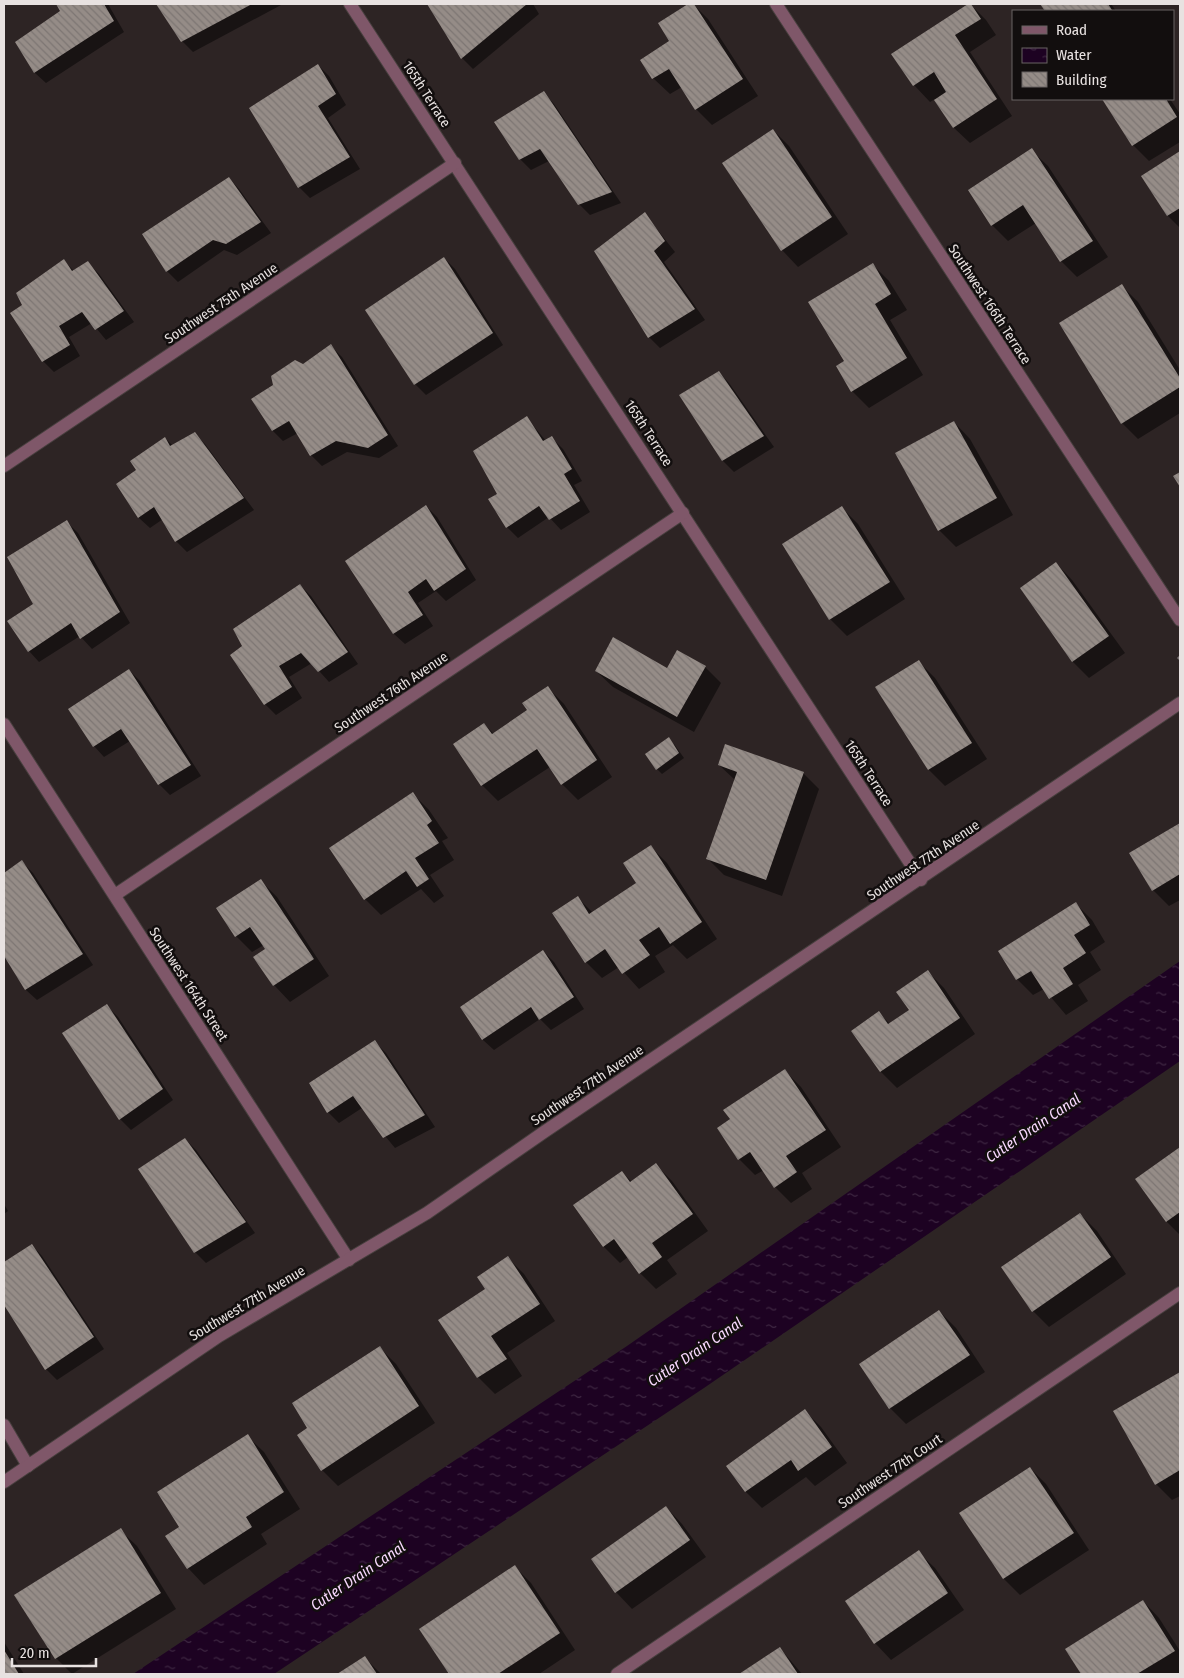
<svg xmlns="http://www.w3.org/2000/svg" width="1184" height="1678" font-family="'Fira Sans Condensed',sans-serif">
<defs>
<pattern id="water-ripples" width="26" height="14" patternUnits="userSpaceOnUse" patternTransform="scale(1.25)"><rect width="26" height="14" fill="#1d0222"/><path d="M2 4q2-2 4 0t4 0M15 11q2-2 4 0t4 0" fill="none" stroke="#3e2742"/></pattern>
<pattern id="building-back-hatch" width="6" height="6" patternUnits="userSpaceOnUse" patternTransform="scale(1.25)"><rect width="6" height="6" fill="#958c87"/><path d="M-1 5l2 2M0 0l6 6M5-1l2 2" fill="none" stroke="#7d7673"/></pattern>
</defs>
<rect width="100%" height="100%" fill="#2d2424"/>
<path fill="url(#water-ripples)" d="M1180 961V1061L704 1388 274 1674H133L627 1346Z"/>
<g fill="#0007">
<path d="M58 4H108L124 32 46 83 35 73 16 43 62 11Z"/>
<path d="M158 4H280L281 5 193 52 182 41Z"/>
<path d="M429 4H533L539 14 473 69 462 58Z"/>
<path d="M690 4H693L708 19 758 96 712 125 696 109 682 87 670 94 653 78 671 42 659 24Z"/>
<path d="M970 4 986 20 996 35 970 52 1012 116 970 143 953 127 935 99 930 102 914 85 893 54Z"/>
<path d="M1041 4H1111L1116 11H1046Z"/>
<path d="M318 65 329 76 346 105 328 118 360 169 310 198 299 187Z"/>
<path d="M544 93 554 104 621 203 590 215 579 204 549 161 531 170 520 159 496 123Z"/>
<path d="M1104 99H1170L1180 114V142L1149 161 1133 145Z"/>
<path d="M773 130 789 146 848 234 798 267 782 250 724 163Z"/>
<path d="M1031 150 1048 166 1108 257 1077 277 1061 261 1036 223 1008 241 992 225Z"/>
<path d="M1180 153V228L1168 216 1143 176Z"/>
<path d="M229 178 239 189 271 233 237 255 224 250 178 282 167 271Z"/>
<path d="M645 214 675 252 664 262 705 320 660 348 649 337Z"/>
<path d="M444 258 455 269 503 345 426 395 415 384Z"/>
<path d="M63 260 74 271 88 263 99 274 134 322 106 340 92 323 69 337 80 356 54 372 43 361 24 305Z"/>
<path d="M873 265 889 281 907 310 890 320 923 375 869 408 852 391 837 366 845 361Z"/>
<path d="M1122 286 1138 302 1180 370V413L1138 439 1122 423Z"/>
<path d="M331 346 342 357 398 446 379 458 347 452 322 466 311 455 298 433 283 441 272 430 303 365Z"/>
<path d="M719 372 729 383 774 447 734 472 723 461 681 395Z"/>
<path d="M527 418 546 441 552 438 563 449 582 481 574 485 590 512 561 530 549 517 518 538 507 527 499 494Z"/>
<path d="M954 422 970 439 1013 515 956 547 939 530Z"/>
<path d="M194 433 205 444 254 510 187 552 176 541 163 519 150 528 139 518 118 484 137 471 165 438 173 446Z"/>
<path d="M426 506 437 517 476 580 446 601 436 591 418 603 433 626 405 644 394 634 347 561Z"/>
<path d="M842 508 858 524 905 599 847 636 830 619 784 544Z"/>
<path d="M67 522 78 533 130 623 92 649 80 636 39 662 29 651 35 604Z"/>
<path d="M1056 563 1072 580 1125 653 1089 678 1073 662 1021 588Z"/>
<path d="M300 585 311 596 358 664 329 682 312 663 289 677 302 698 276 715 265 704 243 646Z"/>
<path d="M919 662 935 678 987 759 945 786 929 770 877 688Z"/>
<path d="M705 667 721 683 694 732 613 687 596 671Z"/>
<path d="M129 670 140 681 201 776 170 795 159 784 130 741 104 757 94 746Z"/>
<path d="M547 687 564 704 612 777 578 800 562 784 550 767 498 801 482 785 484 724 494 734 529 711Z"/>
<path d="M674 744 684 758 662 774 657 769Z"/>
<path d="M719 765 803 773 819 789 782 896 724 875 707 858 735 780Z"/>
<path d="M413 794 429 810 448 838 442 841 454 860 430 875 444 896 434 903 421 889 381 915 365 899Z"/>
<path d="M1180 824V900L1169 906 1153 890 1131 854Z"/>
<path d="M651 847 667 863 717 939 687 959 673 945 655 956 665 972 639 989 619 967 602 978 586 962 577 897 593 913 638 883Z"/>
<path d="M22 862 33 873 93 965 37 1000 26 990 4 954V874Z"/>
<path d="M261 881 277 897 329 976 290 1002 274 985 264 945 252 952 236 936Z"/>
<path d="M1076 904 1092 920 1105 942 1090 952 1101 970 1078 985 1088 1001 1066 1015 1044 989 1033 995 1017 979Z"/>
<path d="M543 951 554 962 584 1009 551 1030 540 1019 494 1050 483 1040 462 1008Z"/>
<path d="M928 972 944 988 975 1034 897 1088 881 1072 879 1013 890 1024 910 1010Z"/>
<path d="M107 1006 118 1017 173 1100 131 1130 120 1119Z"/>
<path d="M375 1042 386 1053 435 1127 395 1148 362 1108 339 1123 328 1112 311 1083Z"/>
<path d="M785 1071 801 1087 841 1147 802 1173 812 1189 791 1203 775 1187 764 1170 755 1175 739 1159 731 1119Z"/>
<path d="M185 1139 196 1150 255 1233 206 1263 195 1252Z"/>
<path d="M1180 1148V1235L1167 1222 1137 1180Z"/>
<path d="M656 1165 672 1181 708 1231 667 1260 677 1274 656 1289 640 1273 628 1257 620 1263 604 1247 575 1205 622 1172 632 1182Z"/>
<path d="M4 1204 8 1211 4 1214Z"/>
<path d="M1080 1214 1097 1231 1126 1274 1049 1327 1033 1311Z"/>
<path d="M32 1245 42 1256 104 1349 57 1380 46 1369 4 1303V1263Z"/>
<path d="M508 1258 524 1274 555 1321 507 1353 522 1376 495 1394 478 1377 440 1320 486 1289Z"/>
<path d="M939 1311 956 1328 985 1372 906 1424 890 1408Z"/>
<path d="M380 1348 396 1364 435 1423 338 1486 322 1470 309 1428Z"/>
<path d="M1180 1373V1496L1172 1500 1156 1484 1114 1412Z"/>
<path d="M805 1411 821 1427 847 1463 815 1486 806 1477 762 1508 746 1492 728 1466Z"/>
<path d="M247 1436 264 1452 300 1509 261 1534 267 1544 204 1585 188 1568 181 1528Z"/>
<path d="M1030 1468 1046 1484 1089 1550 1020 1595 1004 1579 961 1514Z"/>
<path d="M666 1507 682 1524 706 1557 632 1609 616 1592 593 1559Z"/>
<path d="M120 1530 137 1546 176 1609 72 1674 56 1658Z"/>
<path d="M918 1552 935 1568 964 1610 891 1660 875 1643 846 1602Z"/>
<path d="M515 1567 531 1583 575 1650 539 1674H450L420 1630Z"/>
<path d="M1143 1601 1159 1618 1180 1651V1674H1082L1066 1649Z"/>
<path d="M4 1642 24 1674H4Z"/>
<path d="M780 1648 802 1674H741Z"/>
<path d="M365 1658 381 1674H339Z"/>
</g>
<g fill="url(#building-back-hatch)">
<path d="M56 4H104L114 21 34 73 15 42 60 11Z"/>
<path d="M156 4H252L181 42Z"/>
<path d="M427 4H527L461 59Z"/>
<path d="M688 4H694L743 79 695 110 669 69 652 79 640 60 669 41 658 23Z"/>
<path d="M968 4H971L981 19 955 35 997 99 953 128 934 100 946 92 934 72 913 86 891 54Z"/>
<path d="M1040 4H1108L1112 10 1045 11Z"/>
<path d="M318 64 336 94 318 106 350 157 298 188 249 108Z"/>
<path d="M544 91 612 192 578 205 540 149 519 160 494 122Z"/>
<path d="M1102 99H1166L1177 117 1132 146Z"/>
<path d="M773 129 832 217 781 251 722 163Z"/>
<path d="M1032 148 1093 241 1060 262 1023 205 991 226 968 190Z"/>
<path d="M1180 151V208L1167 216 1141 176Z"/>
<path d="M229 177 261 222 226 244 213 240 166 272 142 234Z"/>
<path d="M645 212 665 241 654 251 695 309 648 338 594 251Z"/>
<path d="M444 257 493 333 414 385 365 310Z"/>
<path d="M64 259 72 271 88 261 124 311 95 330 82 312 59 326 70 345 42 362 10 313 22 305 16 293Z"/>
<path d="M873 263 891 294 875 304 907 358 851 392 836 366 844 361 808 302Z"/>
<path d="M1122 284 1180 378V387L1121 424 1059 323Z"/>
<path d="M331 344 388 435 368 448 336 441 310 456 289 421 272 431 251 399 273 385 271 376 295 360 303 364Z"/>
<path d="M719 371 764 436 722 461 679 395Z"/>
<path d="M527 416 543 441 552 436 572 469 564 474 580 501 549 520 539 506 506 528 488 499 497 494 473 451Z"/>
<path d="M954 421 997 498 938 531 895 453Z"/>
<path d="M195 432 244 498 175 542 154 507 138 518 116 484 136 470 130 461 165 437 170 446Z"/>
<path d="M1180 472V487L1173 476Z"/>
<path d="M426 505 466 569 434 591 426 579 408 592 423 615 393 634 345 561Z"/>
<path d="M842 506 890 582 829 620 782 544Z"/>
<path d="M67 520 120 612 80 639 71 623 28 652 7 621 33 604 7 557Z"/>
<path d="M1056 562 1109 636 1072 662 1020 588Z"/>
<path d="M300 584 348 652 318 672 301 653 279 666 292 687 264 705 230 655 242 646 233 629Z"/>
<path d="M613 637 667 668 677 650 706 666 677 717 595 671Z"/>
<path d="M919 660 972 743 928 770 875 687Z"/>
<path d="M129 669 191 765 158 785 121 729 93 747 68 709Z"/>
<path d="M548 686 597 760 561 785 537 749 481 786 453 744 484 723 492 734 527 710 522 703Z"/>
<path d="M669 737 679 753 656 770 645 754Z"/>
<path d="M725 744 804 772 766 880 706 859 737 772 718 765Z"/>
<path d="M413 792 432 821 427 825 439 843 415 858 429 879 417 887 406 871 364 900 329 848Z"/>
<path d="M1180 823V874L1152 891 1129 853Z"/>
<path d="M651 845 702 922 670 944 659 927 639 940 650 955 622 974 605 949 585 963 552 913 578 896 589 914 636 883 623 863Z"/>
<path d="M22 860 83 954 25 990 4 956V873Z"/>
<path d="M261 879 314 959 273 986 253 957 265 949 250 927 235 937 216 908Z"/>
<path d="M1076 902 1090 925 1074 935 1086 953 1063 968 1073 984 1049 999 1031 971 1016 980 998 951Z"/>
<path d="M543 950 574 997 539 1020 531 1007 482 1040 460 1007Z"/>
<path d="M928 970 960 1018 880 1072 851 1031 879 1011 888 1024 909 1010 896 992Z"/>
<path d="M107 1004 163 1089 119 1120 62 1033Z"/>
<path d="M375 1040 425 1115 383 1138 353 1096 327 1113 309 1083Z"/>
<path d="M785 1069 826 1130 786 1156 797 1172 774 1188 750 1152 738 1160 717 1128 730 1119 723 1110Z"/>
<path d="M185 1138 246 1222 194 1253 138 1169Z"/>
<path d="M1180 1147V1212L1166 1222 1135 1179Z"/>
<path d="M656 1163 693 1214 652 1243 662 1257 639 1274 614 1239 603 1247 573 1205 622 1171 630 1182Z"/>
<path d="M1080 1213 1111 1257 1032 1312 1001 1267Z"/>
<path d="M32 1244 94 1337 45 1370 4 1305V1262Z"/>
<path d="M508 1256 540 1304 491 1336 507 1359 477 1378 438 1320 485 1289 477 1277Z"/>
<path d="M939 1310 970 1355 889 1409 859 1364Z"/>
<path d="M380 1346 419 1406 321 1471 297 1435 307 1428 292 1403Z"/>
<path d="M1180 1372V1470L1155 1485 1113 1411Z"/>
<path d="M805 1409 832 1447 798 1471 791 1460 745 1492 726 1466Z"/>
<path d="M248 1434 284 1492 246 1517 252 1527 187 1569 165 1536 179 1527 157 1492Z"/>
<path d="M1030 1467 1074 1533 1003 1579 959 1513Z"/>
<path d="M666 1506 690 1540 615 1593 591 1559Z"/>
<path d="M121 1528 161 1593 55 1659 14 1595Z"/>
<path d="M919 1550 948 1593 874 1644 845 1601Z"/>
<path d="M515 1565 560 1633 498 1674H449L419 1629Z"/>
<path d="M1143 1600 1175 1651 1137 1674H1081L1065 1649Z"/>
<path d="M780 1647 798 1674H739Z"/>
<path d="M4 1650 19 1674H4Z"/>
<path d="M365 1656 377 1674H337Z"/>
</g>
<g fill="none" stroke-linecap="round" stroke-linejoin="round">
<g stroke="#473f3e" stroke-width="14">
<g id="minor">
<path d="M350 4 921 880"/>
<path d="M776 4 1180 620"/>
<path d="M4 466 455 163"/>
<path d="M4 724 349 1260"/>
<path d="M115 895 683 513"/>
<path d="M4 1425 28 1466"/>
<path d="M4 1482 219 1336 427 1213 544 1132 1180 703"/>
<path d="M617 1674 1180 1293"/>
</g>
</g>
<path stroke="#7f7777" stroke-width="3" stroke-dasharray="4 4" stroke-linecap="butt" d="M1178 659 1180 657"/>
<use href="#minor" stroke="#7f5769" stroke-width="12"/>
</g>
<g text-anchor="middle" stroke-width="5" stroke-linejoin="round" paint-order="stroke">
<g font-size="14" fill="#e8e2e1" stroke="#120e0e">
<text transform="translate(427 94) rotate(57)" y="5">165th Terrace</text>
<text transform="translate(221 303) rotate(-34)" y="5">Southwest 75th Avenue</text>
<text transform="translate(990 304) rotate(57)" y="5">Southwest 166th Terrace</text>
<text transform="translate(649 433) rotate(57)" y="5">165th Terrace</text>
<text transform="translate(391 692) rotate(-34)" y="5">Southwest 76th Avenue</text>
<text transform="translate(869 773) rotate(57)" y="5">165th Terrace</text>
<text transform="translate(923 860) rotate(-34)" y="5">Southwest 77th Avenue</text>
<text transform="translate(189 984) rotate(57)" y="5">Southwest 164th Street</text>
<text transform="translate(587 1085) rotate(-34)" y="5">Southwest 77th Avenue</text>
<text transform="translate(247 1303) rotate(-31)" y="5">Southwest 77th Avenue</text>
<text transform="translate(890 1471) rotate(-34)" y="5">Southwest 77th Court</text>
</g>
<g font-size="15" font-style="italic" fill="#f8d8fe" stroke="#120e0e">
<text transform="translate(1033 1128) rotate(-34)" y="5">Cutler Drain Canal</text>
<text transform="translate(695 1352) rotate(-34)" y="5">Cutler Drain Canal</text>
<text transform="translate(358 1576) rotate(-34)" y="5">Cutler Drain Canal</text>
</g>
</g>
<rect width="1184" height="1678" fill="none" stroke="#e8e2e1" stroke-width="10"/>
<rect x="1012" y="10" width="162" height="90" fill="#120e0e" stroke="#686362"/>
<rect x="1022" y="26" width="25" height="8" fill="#7f5769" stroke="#686362"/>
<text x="1056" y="35" font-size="15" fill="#e8e2e1">Road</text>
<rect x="1022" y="48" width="25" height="15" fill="url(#water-ripples)" stroke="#686362"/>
<text x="1056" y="60" font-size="15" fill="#e8e2e1">Water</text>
<rect x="1022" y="72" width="25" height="15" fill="url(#building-back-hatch)" stroke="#686362"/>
<text x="1056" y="85" font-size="15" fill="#e8e2e1">Building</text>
<path d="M12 1658v8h84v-8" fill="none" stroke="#e8e2e1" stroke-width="2.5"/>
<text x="20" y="1658" font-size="15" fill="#e8e2e1" stroke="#120e0e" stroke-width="4" paint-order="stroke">20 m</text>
</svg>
